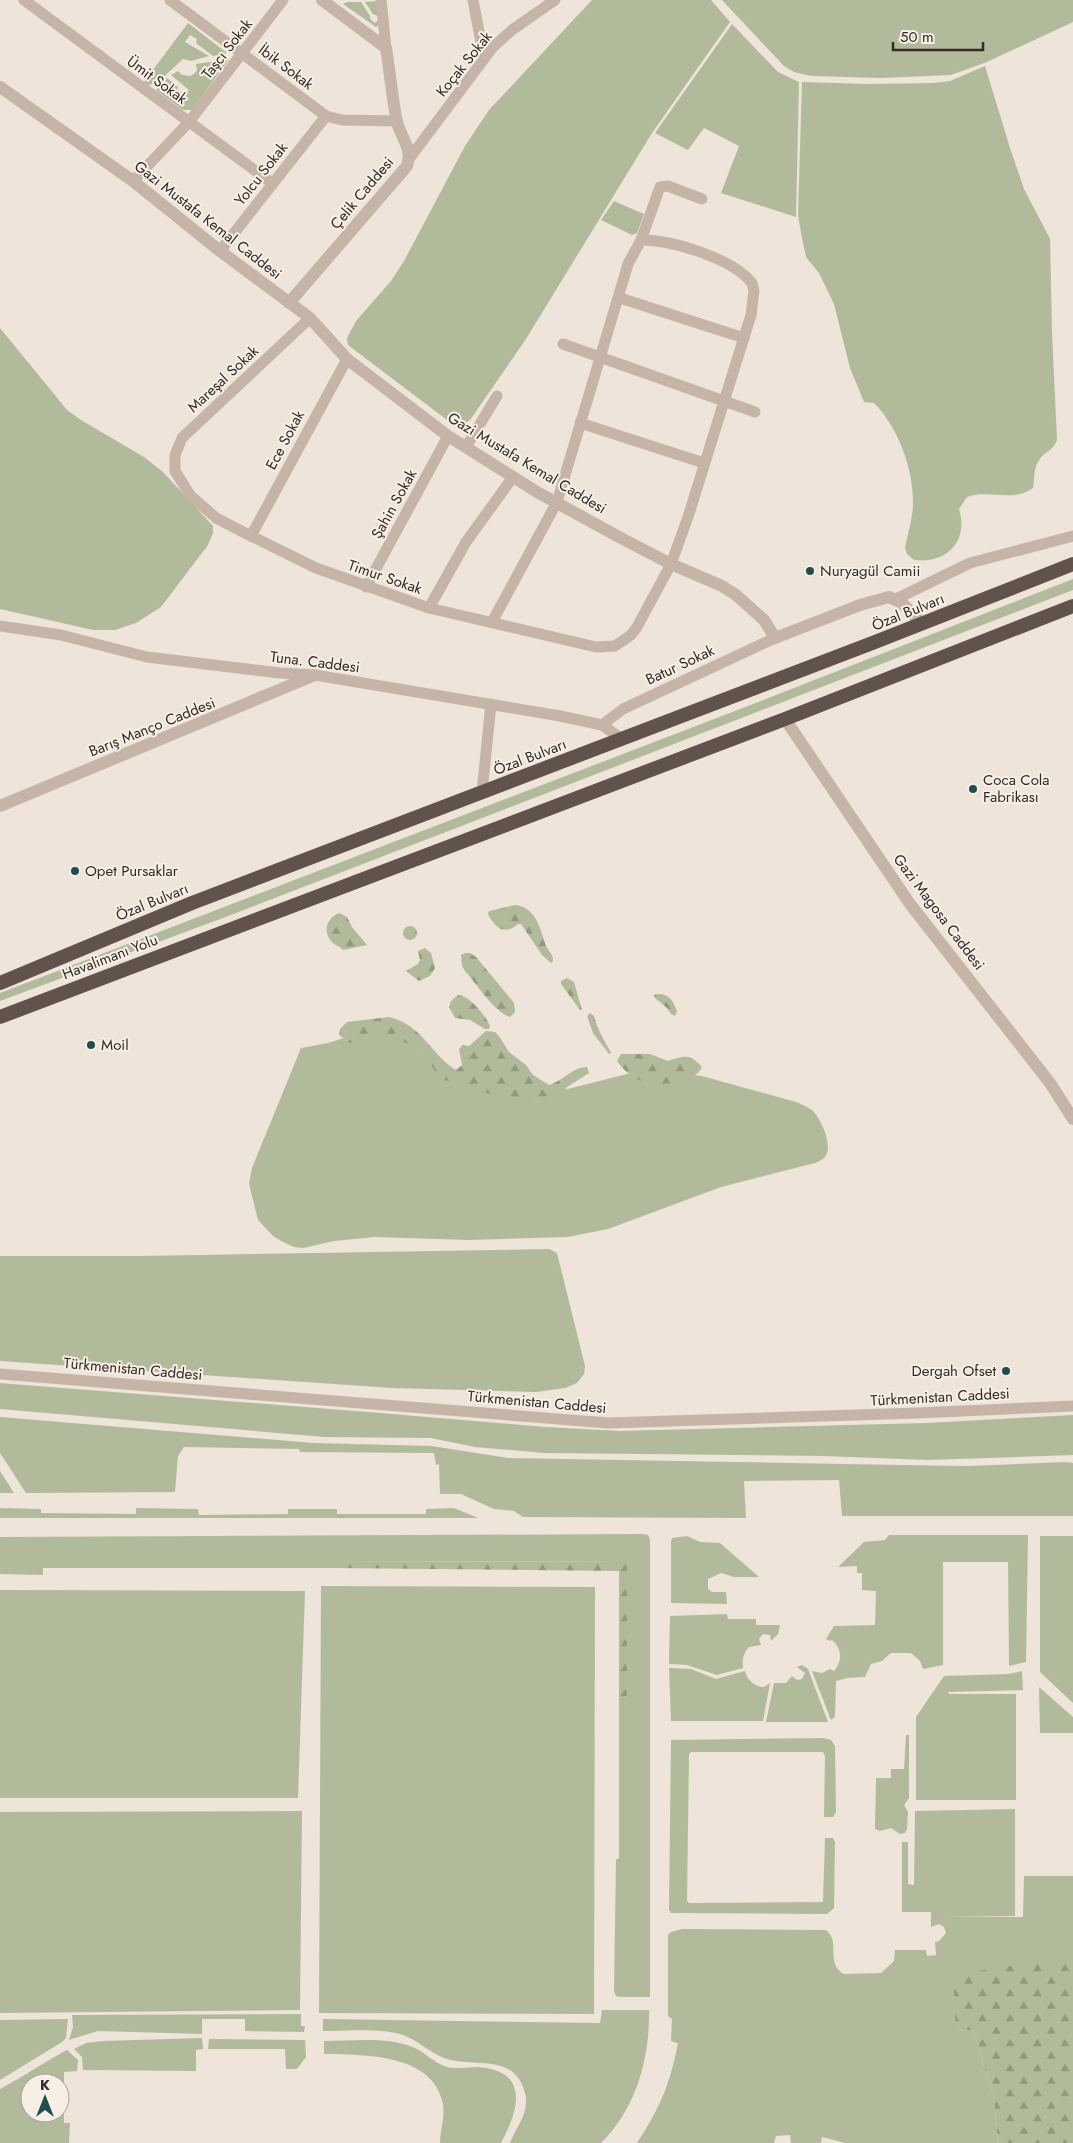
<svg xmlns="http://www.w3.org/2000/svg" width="1073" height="2143" font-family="Jost,sans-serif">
<defs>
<pattern id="forest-firs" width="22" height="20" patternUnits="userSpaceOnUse" patternTransform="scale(1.25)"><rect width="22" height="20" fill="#b1bb9b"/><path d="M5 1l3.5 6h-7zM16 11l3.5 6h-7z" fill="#91987e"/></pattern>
</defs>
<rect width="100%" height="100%" fill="#eee4d9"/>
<g fill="#b1bb9b" fill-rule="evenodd">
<path d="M592 0H711L730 22 652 133 526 339 470 420 462 426 447 420 348 345 347 338 356 321 391 281 404 261 465 146 489 110Z"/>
<path d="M722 0H1073V22L987 62 951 75 881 78 811 76 794 72 784 66Z"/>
<path d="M378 1 380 24 376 27 343 4 347 2H361L370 16V19L375 23 378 20V16L373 14 365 2Z"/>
<path d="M188 23 227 53 213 56 196 43 197 39 190 35 185 42 209 56 191 61 183 59 157 83 148 85 144 82Z"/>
<path d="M732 24 778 72 799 82 796 217 721 193 739 146 704 128 688 150 655 133Z"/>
<path d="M229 59 192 110H183L156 90 161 84 180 99H182L165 82 167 78 178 87 177 90 185 95 189 90 171 75 178 71 182 75 191 76 197 71 196 64Z"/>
<path d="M985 66 1010 148 1024 189 1050 239 1052 332 1057 440C1054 450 1045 451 1039 460 1033 469 1035 478 1033 488 1012 503 989 489 967 497L959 509C969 542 946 564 914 560L907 554 905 548C908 533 913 517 913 502 913 468 898 427 874 403L864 402 850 368 834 304 819 273 806 257 801 233 798 215 802 82 869 84 934 83 950 81Z"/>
<path d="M614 201 644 214 637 233 632 235 601 220Z"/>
<path d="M0 328 67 410 81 420 144 457 163 472 213 526V533L208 545 161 607 136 623 115 630H93L0 609Z"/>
<path d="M1073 579V590L231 915 0 1001V993L748 706Z"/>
<path d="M376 1028 396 1030 449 1074 544 1095 635 1072H666L702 1076 796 1102C803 1105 809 1107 814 1112 821 1120 831 1142 827 1153 825 1159 820 1161 815 1163L721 1187 608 1229 568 1237 469 1240 375 1237 334 1241 303 1248 294 1247 283 1242 273 1236 258 1220 249 1184 252 1168 301 1048 328 1043Z"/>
<path d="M549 1249 557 1253 585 1366 584 1374 577 1383 565 1388 536 1392 392 1388 0 1361V1256H141Z"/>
<path d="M0 1383 368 1412 545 1427 620 1431 926 1423 1073 1415V1455L928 1460 823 1456 544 1453 475 1447 431 1438 324 1437 0 1409Z"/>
<path d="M0 1417 313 1443 432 1446 508 1458 900 1465 969 1466 1065 1462 1073 1463V1516H842L839 1480 744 1481 746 1518 523 1517 514 1511 494 1509 461 1494H440L439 1464 436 1465 434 1453 300 1452 299 1449 184 1447 178 1456 175 1492 26 1493 0 1453Z"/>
<path d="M0 1471 14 1493H0Z"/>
<path d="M0 1508 41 1509V1513L136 1514V1508L198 1509 199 1515 288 1514V1509H337V1514H426V1509L454 1508 478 1518H0Z"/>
<path d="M643 1534 648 1535 650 1539V1997H620L616 1996 614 1991 616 1860 619 1858V1698L627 1696V1561L333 1562 332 1568H43V1575L0 1574V1537Z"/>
<path d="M889 1535H1028L1026 1662 1009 1666 1008 1562H943V1665L923 1669 920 1661 911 1653H891L882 1661 871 1664 865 1677 847 1678 836 1681 835 1717 831 1720 812 1671 822 1673 830 1669 834 1671C843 1660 842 1649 832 1640L830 1641 826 1639 834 1626 875 1625 876 1591 862 1590V1573H857V1566L838 1567 864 1542 885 1540Z"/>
<path d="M687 1536 700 1542 720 1543 759 1577H734L721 1573 708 1579V1589L712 1592H726L727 1604 671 1603V1542L672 1538Z"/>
<path d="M1040 1536H1073V1703L1040 1672Z"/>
<path d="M321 1586 595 1587 594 2014 319 2013Z"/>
<path d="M0 1590 305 1591 298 1798H0Z"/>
<path d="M727 1614 728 1619H756V1625H780L778 1634 771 1641 770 1635 763 1634 759 1639 761 1645 749 1647C743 1654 742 1659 743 1668L717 1675 687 1665 669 1664 670 1616Z"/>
<path d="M802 1665 808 1669 828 1722H766L774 1683H786L792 1676 797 1680 802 1679 805 1673 797 1667Z"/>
<path d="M669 1668 691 1669 716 1679 745 1671C747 1680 755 1687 764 1687L770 1683 763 1721H671Z"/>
<path d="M1022 1671 1023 1690 948 1692 949 1694H1016V1800H916V1717L944 1676 1009 1674Z"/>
<path d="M1039 1687 1073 1717V1733H1040Z"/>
<path d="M906 1735H909V1798L904 1805 908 1812 907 1829 905 1833 900 1834 891 1828 880 1831 875 1829 876 1778H891V1769H904Z"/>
<path d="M823 1738 831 1740 835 1746 836 1812 833 1817H824L825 1756 823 1752H691L689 1754 687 1901 689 1903 823 1902 825 1838H833L835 1842 834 1908 827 1914 671 1913 669 1910 671 1740Z"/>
<path d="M1015 1809V1916L947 1917H1023L1024 1876H1073V1956L956 2031 973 2030 994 2099 998 2143H845L822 2137 821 2143H791L790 2135 776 2136 774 2143H637C660 2108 670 2084 678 2043L671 2041 672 2019 668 2016V1935L671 1932 682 1929 826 1930C841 1941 825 1964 844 1974L881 1973 894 1961 895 1950H926L927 1956 936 1955 935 1942 939 1941 946 1933 944 1927 939 1924 931 1927V1912H902V1842H908V1884L914 1885 915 1811Z"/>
<path d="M302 1811 300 2010 0 2013V1812Z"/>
<path d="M602 2010H649C650 2058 636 2109 601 2143H510C516 2126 530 2113 525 2093 515 2055 479 2066 451 2060 432 2056 418 2039 400 2034 378 2028 346 2031 323 2031V2019L600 2023Z"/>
<path d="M301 2014V2026H305L304 2032 245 2031V2019H202V2034L98 2031 69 2040 73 2027 72 2015Z"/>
<path d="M68 2019 66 2038 62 2042 0 2080V2020Z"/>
<path d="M202 2038 203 2049 196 2050V2071L83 2070 82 2057 74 2049 86 2043 103 2041Z"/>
<path d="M209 2039 305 2040 306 2057 297 2069H286L285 2049H208Z"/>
<path d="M324 2041C354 2041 387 2036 415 2048 425 2053 434 2062 444 2066 454 2070 468 2067 478 2067 530 2071 519 2110 501 2143H440C440 2130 445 2118 443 2104 433 2053 364 2055 324 2054Z"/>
<path d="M67 2050 78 2060 77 2071 64 2072V2123H70L69 2143H0V2089C23 2077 44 2062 67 2050ZM30 2083H60V2113H30Z"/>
</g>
<g fill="url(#forest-firs)">
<path d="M515 905C535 907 540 927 545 943 547 951 553 952 553 961L551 963 542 955 521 924H518C505 936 495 928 488 914L489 911Z"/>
<path d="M339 913 347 917 352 927 367 945 343 950C340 946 336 946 333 943 322 932 326 919 339 913Z"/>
<circle cx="410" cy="933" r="7"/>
<path d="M425 948 431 953 435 968 430 976 419 981 406 971 418 964 420 960 418 951Z"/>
<path d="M465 953H470L476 957 510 998 514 1003 515 1012 510 1017C494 1012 477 984 465 971L462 966 461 955Z"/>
<path d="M567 978 574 982 582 1010H580L561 984V981Z"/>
<path d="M658 994C670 994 673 1001 677 1011L675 1016 671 1014 667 1008 654 997V995Z"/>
<path d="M458 995C469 995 486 1016 490 1026L489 1029H485L470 1020 455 1018 449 1007 451 1001Z"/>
<path d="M590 1013 594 1016C597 1029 605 1041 611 1053L609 1054 593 1033 587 1016Z"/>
<path d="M389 1017C423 1025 429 1053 456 1070L462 1065 459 1049 463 1045 469 1046 486 1031 495 1032 499 1036 509 1052 526 1065 533 1075 549 1085C563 1081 573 1067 587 1067L589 1073 567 1087 558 1100 544 1106 528 1102 515 1104 506 1099 445 1080 436 1072 422 1052 391 1035H370L350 1043 339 1035 340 1029 347 1022Z"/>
<path d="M621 1054H650L668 1061C685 1056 689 1053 702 1067 698 1075 691 1078 683 1080 657 1089 633 1084 617 1061Z"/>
<path d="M627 1561V1696L619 1698V1571L331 1568 332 1562Z"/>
<path d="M1073 1956V2143H998L994 2099 973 2030 956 2031 953 1975Z"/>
</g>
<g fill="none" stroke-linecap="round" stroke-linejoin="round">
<g stroke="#c5b4a7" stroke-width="11">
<path d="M24 0 272 183"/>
<path d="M170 0 326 116 342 120 397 121"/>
<path d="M381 0 386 48"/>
<path d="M473 0 484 58"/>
<path d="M409 159 493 47 512 30 555 0"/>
<path d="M133 181 189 122 283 0"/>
<path d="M220 251 326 116"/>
<path d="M620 298 744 338"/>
<path d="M310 318 182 438 175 455V471L190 495 216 518 251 536 316 568 429 608 596 647 615 646 631 635 637 627 671 564 688 517 751 315 754 291 752 283C732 258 672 240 641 240"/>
<path d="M563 344 755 412"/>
<path d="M580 423 704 463"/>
<path d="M466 447 497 396"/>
<path d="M251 536 347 359"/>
<path d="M366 587 448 436"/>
<path d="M896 599 970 563 1073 536"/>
<path d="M429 608 466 542 513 477"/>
<path d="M492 622 557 502 628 264 641 240 660 187 668 186 702 199"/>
<path d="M0 626 61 635 147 657 280 673 315 675 560 716 602 725 622 739"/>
<path d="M602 725 623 709 775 638"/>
<path d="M482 792 491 704"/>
<path d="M0 1374 608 1423 918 1413 1073 1406"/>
</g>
<g stroke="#c5b4a7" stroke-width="12">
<path d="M0 87 133 181 220 251 310 318 347 359 448 436 537 492 619 537 671 564 722 586 736 595 764 620 775 638 860 605 889 597 902 603 922 624"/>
<path d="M289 303 407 166C413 148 401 138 397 122 392 98 390 72 386 48L322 0"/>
<path d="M785 719 910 904 1050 1083 1073 1119"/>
<path d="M0 806 315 675"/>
</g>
<g stroke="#62524c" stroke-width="14">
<path d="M0 983 192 903 875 642 1073 564"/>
<path d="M0 1017 785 719 1073 606"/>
</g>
</g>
<g fill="#204d4f" stroke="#f7eee5" stroke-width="2">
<circle cx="810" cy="571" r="5"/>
<circle cx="973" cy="789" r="5"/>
<circle cx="75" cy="871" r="5"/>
<circle cx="91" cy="1045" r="5"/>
<circle cx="1006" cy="1371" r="5"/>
</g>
<g text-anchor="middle" stroke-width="4" stroke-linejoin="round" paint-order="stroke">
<g font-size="15" fill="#322a26" stroke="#f7eee5">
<text transform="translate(227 49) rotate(-52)" y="5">Taşcı Sokak</text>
<text transform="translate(464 64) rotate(-51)" y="5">Koçak Sokak</text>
<text transform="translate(286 67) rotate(37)" y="5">İbik Sokak</text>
<text transform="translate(157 80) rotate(36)" y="5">Ümit Sokak</text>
<text transform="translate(261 174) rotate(-52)" y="5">Yolcu Sokak</text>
<text transform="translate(362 193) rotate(-50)" y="5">Çelik Caddesi</text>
<text transform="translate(208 220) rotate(38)" y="5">Gazi Mustafa Kemal Caddesi</text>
<text transform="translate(223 379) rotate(-43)" y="5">Mareşal Sokak</text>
<text transform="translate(285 440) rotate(-62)" y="5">Ece Sokak</text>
<text transform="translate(527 463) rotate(31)" y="5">Gazi Mustafa Kemal Caddesi</text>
<text transform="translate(394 504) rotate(-61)" y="5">Şahin Sokak</text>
<text transform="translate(385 577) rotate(19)" y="5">Timur Sokak</text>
<text transform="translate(908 612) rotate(-22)" y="5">Özal Bulvarı</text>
<text transform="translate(315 662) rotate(7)" y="5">Tuna. Caddesi</text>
<text transform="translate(680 665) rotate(-25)" y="5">Batur Sokak</text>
<text transform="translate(152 727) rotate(-22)" y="5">Barış Manço Caddesi</text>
<text transform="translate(530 757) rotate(-21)" y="5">Özal Bulvarı</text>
<text transform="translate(152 902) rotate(-22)" y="5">Özal Bulvarı</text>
<text transform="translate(939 912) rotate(53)" y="5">Gazi Magosa Caddesi</text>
<text transform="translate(110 957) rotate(-21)" y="5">Havalimanı Yolu</text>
<text transform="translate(133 1369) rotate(5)" y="5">Türkmenistan Caddesi</text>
<text transform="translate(940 1397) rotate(-3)" y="5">Türkmenistan Caddesi</text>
<text transform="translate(537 1402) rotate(5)" y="5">Türkmenistan Caddesi</text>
</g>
<g font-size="15" fill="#322a26" stroke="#f7eee5" text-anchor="start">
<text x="820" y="576">Nuryagül Camii</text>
<text x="983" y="785">Coca Cola<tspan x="983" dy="17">Fabrikası</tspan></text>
<text x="85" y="876">Opet Pursaklar</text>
<text x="101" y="1050">Moil</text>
<text x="996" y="1376" text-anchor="end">Dergah Ofset</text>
</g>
</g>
<g transform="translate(45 2098)"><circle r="24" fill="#f7eee5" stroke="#a8a099"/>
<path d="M0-4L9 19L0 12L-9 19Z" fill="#204d4f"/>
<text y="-8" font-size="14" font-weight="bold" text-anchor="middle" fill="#322a26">K</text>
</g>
<path d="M893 42v8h90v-8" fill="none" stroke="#322a26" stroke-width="2.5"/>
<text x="900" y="42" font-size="15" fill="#322a26" stroke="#f7eee5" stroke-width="4" paint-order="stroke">50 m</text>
</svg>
